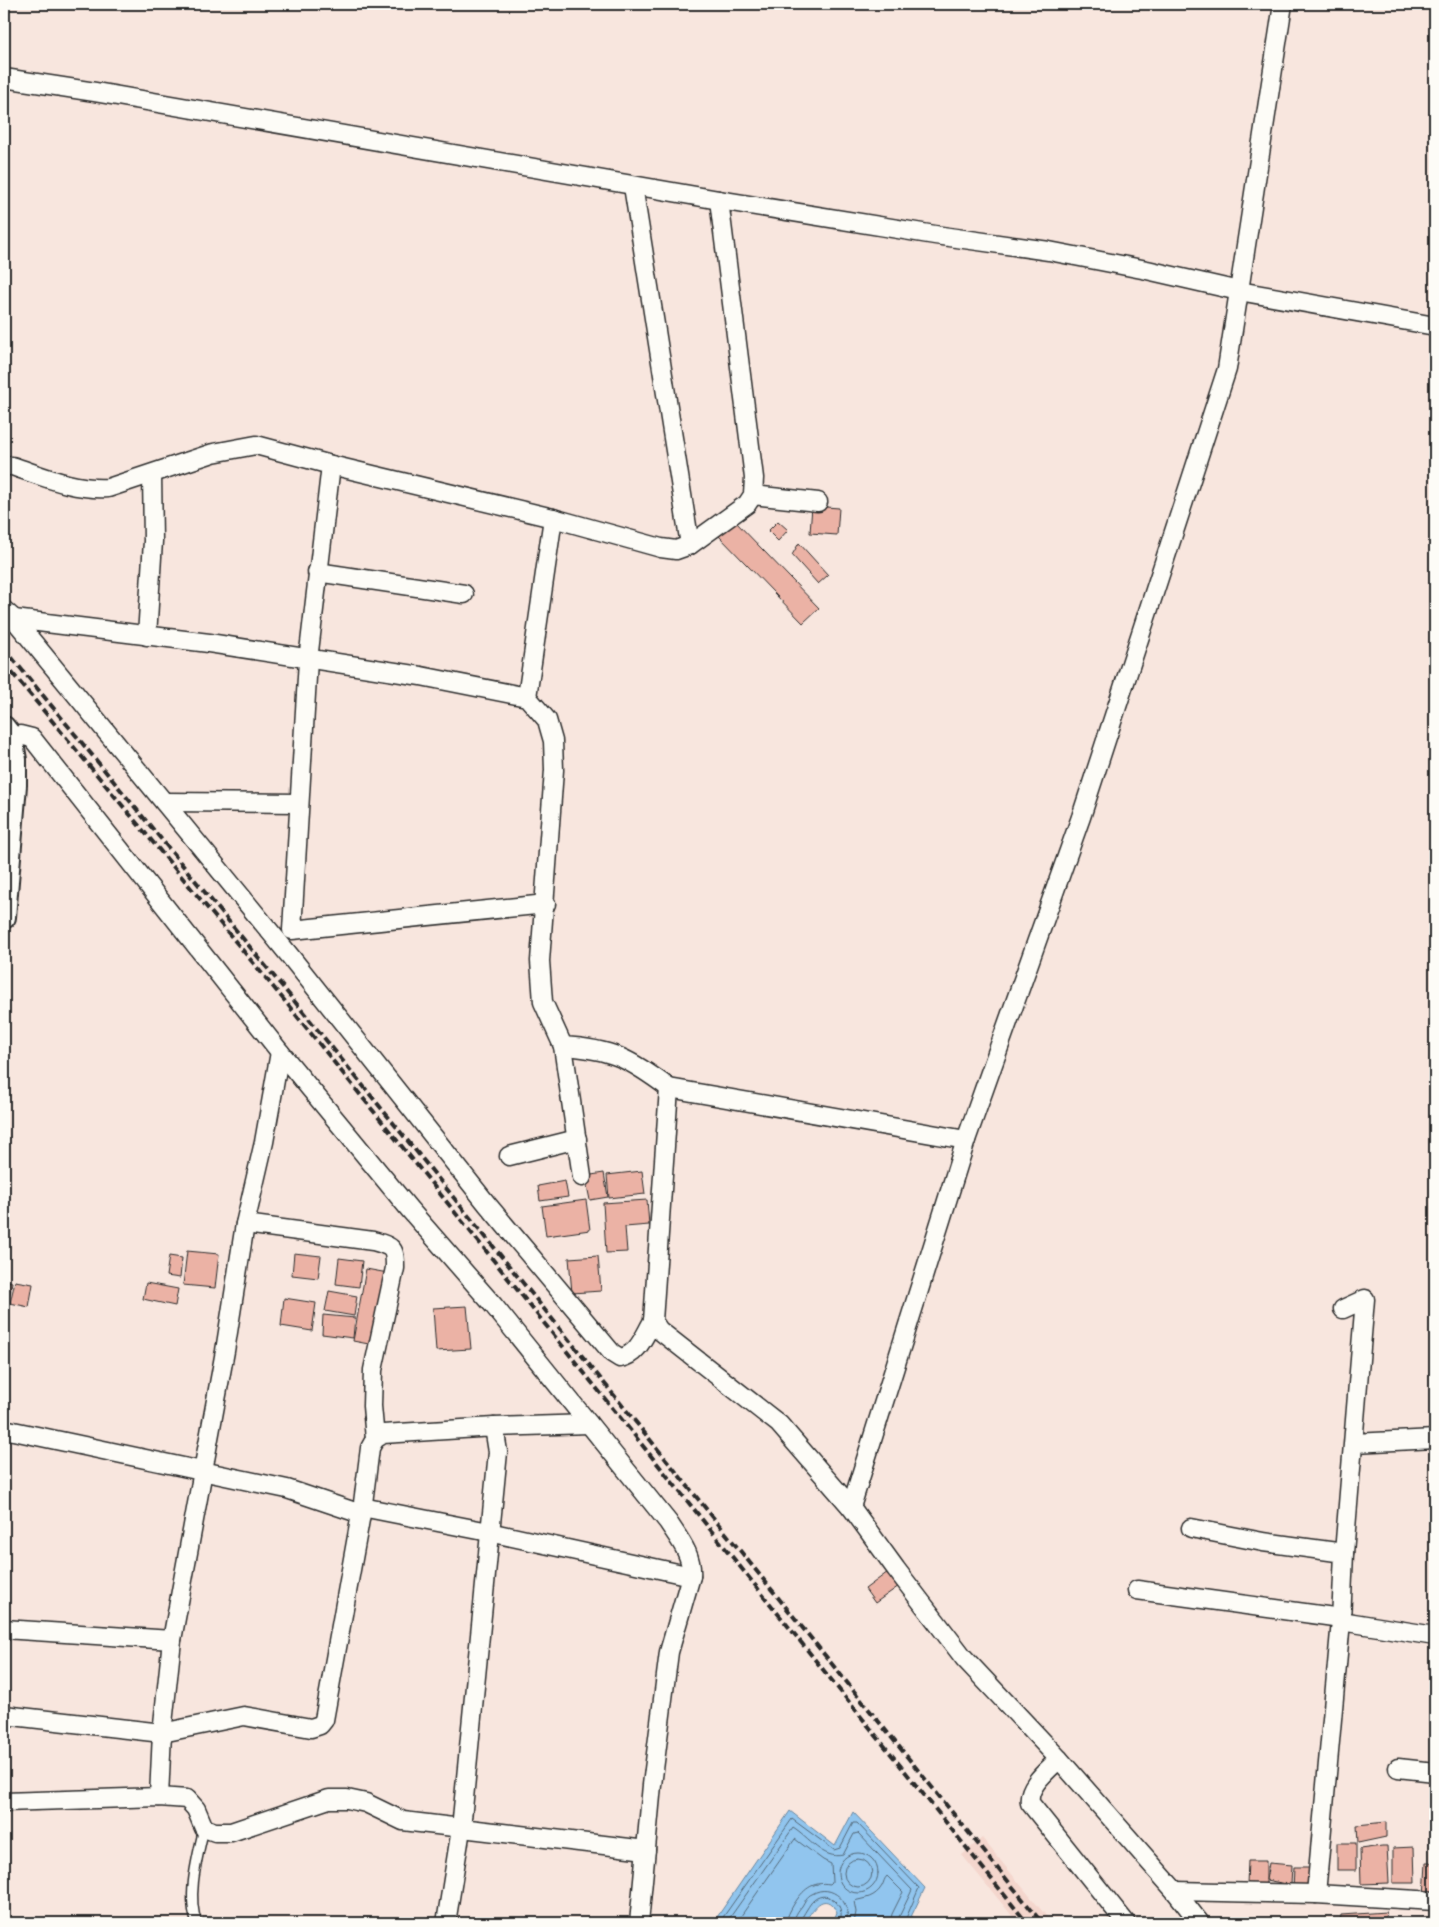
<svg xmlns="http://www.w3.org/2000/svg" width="1439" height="1927" font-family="Itim,sans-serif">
<rect width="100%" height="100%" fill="#f8e6de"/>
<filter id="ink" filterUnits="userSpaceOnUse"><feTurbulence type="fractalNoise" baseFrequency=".02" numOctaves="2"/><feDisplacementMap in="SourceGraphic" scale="10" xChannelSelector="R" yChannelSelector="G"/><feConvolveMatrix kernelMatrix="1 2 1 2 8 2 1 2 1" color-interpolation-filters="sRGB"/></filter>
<g filter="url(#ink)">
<path fill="#f4d6cd" d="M982 1838 1052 1923H1018L962 1855Z"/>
<path fill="#91c5ee" stroke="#6887a0" d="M790 1811 835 1846 853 1812 925 1888 908 1923H833L837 1912C824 1888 812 1911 804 1923H713Z"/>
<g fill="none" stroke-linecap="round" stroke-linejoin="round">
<g stroke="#546979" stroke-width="1">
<circle cx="858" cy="1873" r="20"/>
<circle cx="858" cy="1873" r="14"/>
<path d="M719 1923 792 1819 834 1850 840 1848 853 1823H857L919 1888 904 1923"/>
<path d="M726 1923 793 1828C809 1838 823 1860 843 1855L854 1834 858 1833 912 1890 899 1917 897 1923"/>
<path d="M736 1923 795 1839 823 1860 831 1864 832 1882 830 1884C812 1881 803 1890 794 1904 790 1911 787 1916 786 1923"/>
<path d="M794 1923C794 1916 798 1911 802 1906 805 1901 807 1896 812 1894 832 1882 853 1903 846 1923"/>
<path d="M800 1923C801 1918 804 1914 807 1909 809 1906 811 1902 814 1900 828 1888 848 1907 839 1923"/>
<path d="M854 1923 856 1912 854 1901C865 1898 875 1898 882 1886 884 1882 884 1879 887 1876L903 1892 892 1914 890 1923"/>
</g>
</g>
<g fill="#ebb2a5" stroke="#2b2b2b">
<path d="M812 506 839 508 837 535 810 533Z"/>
<path d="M734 520 819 608 803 623 718 535Z"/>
<path d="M778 521 788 530 778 541 768 531Z"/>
<path d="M799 543 828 575 818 584 792 555Z"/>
<path d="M642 1171 645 1194 609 1198 607 1175Z"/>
<path d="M604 1173 608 1197 590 1200 585 1176Z"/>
<path d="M565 1181 568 1197 540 1201 538 1186Z"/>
<path d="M586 1200 590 1230 546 1236 542 1206Z"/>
<path d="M647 1200 649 1225 625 1227 627 1252 606 1253 603 1203Z"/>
<path d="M187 1251 219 1254 215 1288 183 1285Z"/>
<path d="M294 1253 321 1256 318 1278 292 1275Z"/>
<path d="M169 1256 182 1258 180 1278 166 1276Z"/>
<path d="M598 1256 601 1291 572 1293 569 1258Z"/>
<path d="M339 1258 362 1261 359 1287 336 1284Z"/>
<path d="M366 1269 388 1273 374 1345 353 1341Z"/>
<path d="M4 1280 12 1282 8 1302 4 1301Z"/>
<path d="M15 1281 33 1284 29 1307 10 1303Z"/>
<path d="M146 1283 178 1289 175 1306 143 1299Z"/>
<path d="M329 1291 357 1296 354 1316 325 1311Z"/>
<path d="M284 1298 316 1303 312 1331 281 1326Z"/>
<path d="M467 1306 471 1349 436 1351 433 1308Z"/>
<path d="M323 1315 355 1318 353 1338 322 1334Z"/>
<path d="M888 1572 899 1586 875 1603 865 1589Z"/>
<path d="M1386 1822V1837L1358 1843 1357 1825Z"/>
<rect x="1337" y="1843" width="19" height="27"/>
<path d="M1382 1846H1387L1389 1883 1361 1884 1360 1849Z"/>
<path d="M1414 1847 1415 1883H1393V1848Z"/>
<path d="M1248 1861H1266V1884H1247Z"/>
<path d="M1269 1863 1292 1865 1291 1885 1266 1880Z"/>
<path d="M1426 1863H1435V1898L1424 1897Z"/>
<path d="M1294 1867H1312L1311 1891H1293Z"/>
<path d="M1386 1912 1384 1923H1340L1341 1915Z"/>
</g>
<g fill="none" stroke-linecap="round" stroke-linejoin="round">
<g stroke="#2b2b2b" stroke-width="12">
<path id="service" d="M197 1923C186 1897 198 1855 204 1828"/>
</g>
<g stroke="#2b2b2b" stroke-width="21">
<g id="minor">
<path d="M4 78 95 92 719 200 935 235 1049 251 1147 270 1239 291 1435 326"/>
<path d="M633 186 690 545"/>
<path d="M331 465 308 660 292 930 546 904"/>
<path d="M4 466H12C45 477 73 490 108 488L213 453 256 445 331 465 553 518 661 548 676 550 690 545 747 504 753 495 754 478 719 200"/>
<path d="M753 495 818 502"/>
<path d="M317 572 464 594"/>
<path d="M4 610 14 619 290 956 487 1204 612 1353 620 1358C638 1355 644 1336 653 1321"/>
<path d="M14 619 209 643 421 676 527 697 547 720 553 741 554 770 540 961 543 1002 563 1046C612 1049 630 1059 669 1088L966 1140"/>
<path d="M147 636 153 541 152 474"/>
<path d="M527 697 553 518"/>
<path d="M11 737 20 735 32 738 280 1052 410 1210 494 1306 668 1522C679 1539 693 1555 691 1576"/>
<path d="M164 802 299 803"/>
<path d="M563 1046 582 1177"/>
<path d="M669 1088 653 1321 659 1330 779 1424 851 1507"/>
<path d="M509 1156 577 1139"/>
<path d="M245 1224 373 1241C393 1247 395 1247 395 1268L373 1370 372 1406 375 1439"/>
<path d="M494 1427 589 1424"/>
<path d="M4 1429 287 1489 361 1514"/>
<path d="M1354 1443 1435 1439"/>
<path d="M362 1507 489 1532 691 1576 669 1652 652 1785 639 1923"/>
<path d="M1191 1528 1263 1542 1344 1553"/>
<path d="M1137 1590 1341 1618"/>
<path d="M1341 1621 1435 1636"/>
<path d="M4 1629 172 1640"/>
<path d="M4 1715 162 1733 244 1716 311 1728 320 1725 324 1720 363 1503 370 1448 375 1439 383 1434 494 1427 498 1452 461 1829 446 1923"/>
<path d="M1059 1759C1048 1770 1027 1786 1030 1803L1126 1923"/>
<path d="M1398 1768 1435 1772"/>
<path d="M159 1797 162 1733 172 1640 225 1351 245 1224 264 1142 280 1052"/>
<path d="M4 1802 159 1797 187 1799 196 1809 204 1828 215 1832H231L329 1799H347L366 1803 403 1821 646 1850"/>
<path d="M1175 1891 1316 1894 1435 1901"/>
<path d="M1316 1894 1341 1621 1344 1553 1365 1299 1343 1309"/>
<path d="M1200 1923 1175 1891 1059 1759 964 1658 896 1569 851 1507 966 1140 1081 817 1227 369 1283 4"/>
</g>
</g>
<g stroke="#2b2b2b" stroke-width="26">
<path id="tertiary" d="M4 728 11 737 15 760V785L4 917"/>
</g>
<use href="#service" stroke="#fdfcf7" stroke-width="9"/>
<use href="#minor" stroke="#fdfcf7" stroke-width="18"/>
<use href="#tertiary" stroke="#fdfcf7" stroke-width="22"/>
<g stroke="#2b2b2b" stroke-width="4" stroke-dasharray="8 4" stroke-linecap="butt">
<path d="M4 648 291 997 1042 1923"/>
<path d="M4 663 284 1000 1027 1923"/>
</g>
</g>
</g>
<rect width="1439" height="1927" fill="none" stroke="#fdfcf7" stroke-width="20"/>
<rect x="10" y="10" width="1419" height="1907" fill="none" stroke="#2b2b2b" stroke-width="2" filter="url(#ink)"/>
</svg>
